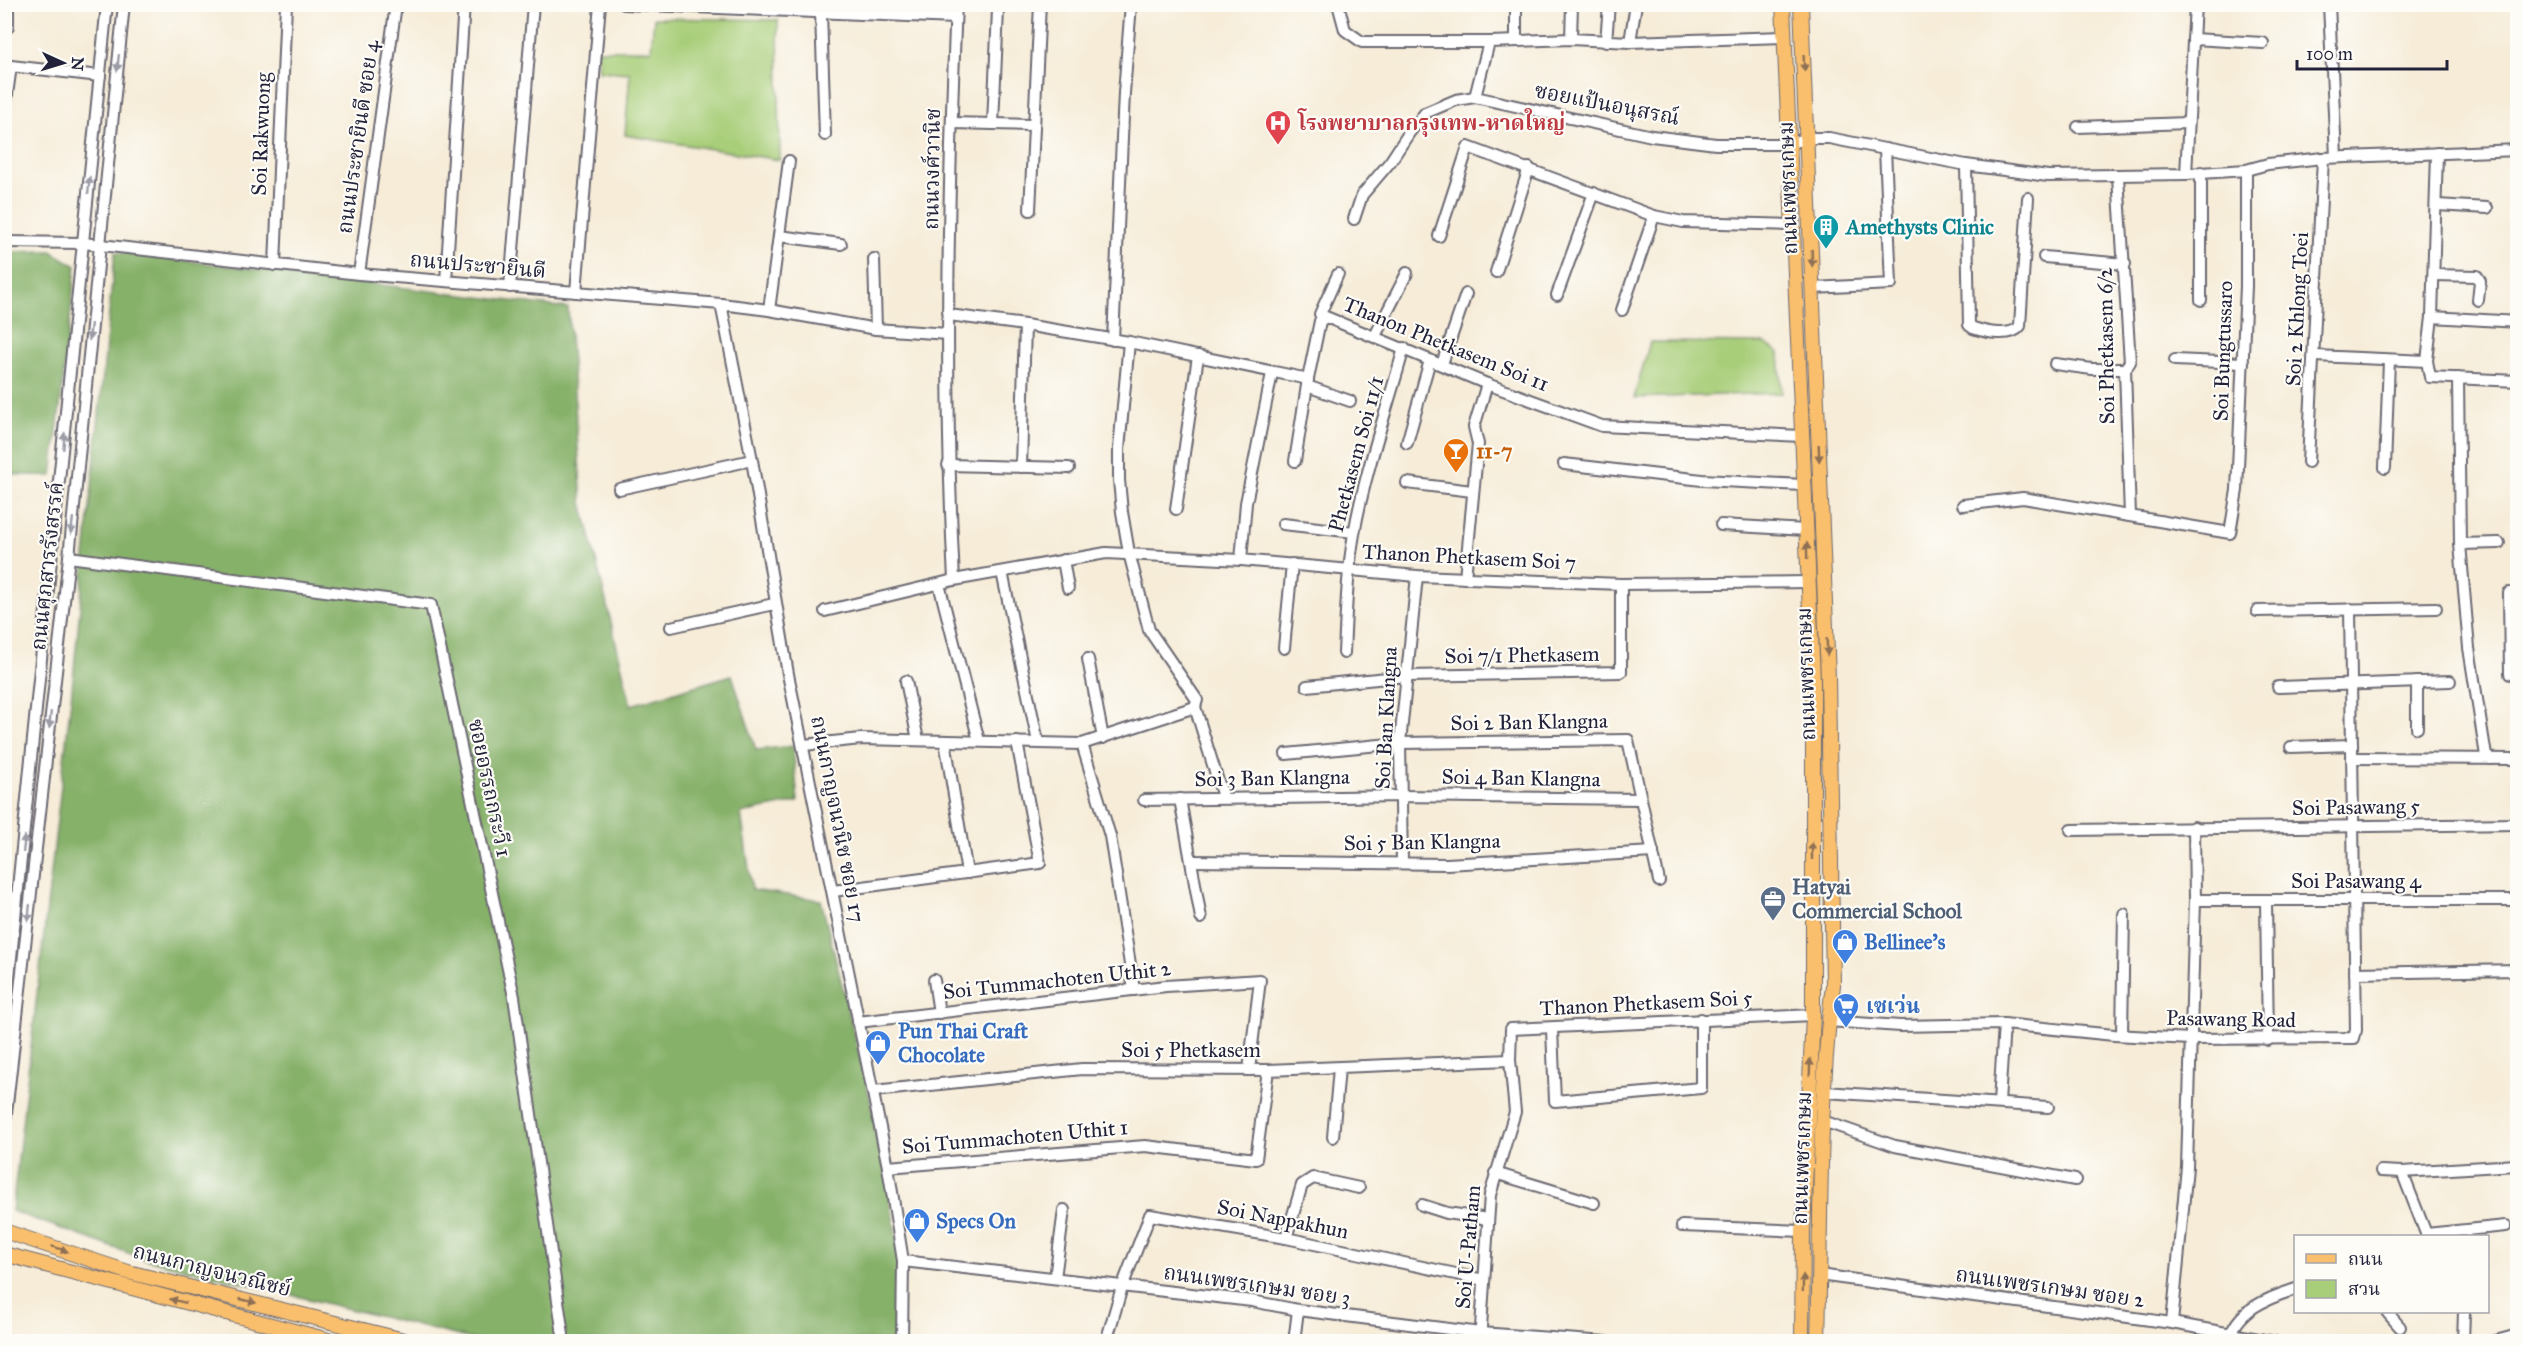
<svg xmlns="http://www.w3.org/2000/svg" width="2522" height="1346" font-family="'IM FELL Great Primer','Noto Serif Thai',serif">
<rect width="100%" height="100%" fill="#fdfcf7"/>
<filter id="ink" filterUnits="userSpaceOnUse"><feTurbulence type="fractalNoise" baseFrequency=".0167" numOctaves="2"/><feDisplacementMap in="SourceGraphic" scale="12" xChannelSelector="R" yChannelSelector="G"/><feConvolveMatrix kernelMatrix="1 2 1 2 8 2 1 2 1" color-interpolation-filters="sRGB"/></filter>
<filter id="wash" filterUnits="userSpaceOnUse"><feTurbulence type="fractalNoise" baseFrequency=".008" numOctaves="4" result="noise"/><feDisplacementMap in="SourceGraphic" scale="24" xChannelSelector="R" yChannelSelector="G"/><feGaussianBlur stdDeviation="1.35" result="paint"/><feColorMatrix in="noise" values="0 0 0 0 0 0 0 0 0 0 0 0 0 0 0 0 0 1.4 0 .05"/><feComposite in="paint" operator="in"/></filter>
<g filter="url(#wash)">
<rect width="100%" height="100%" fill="#f6ecd8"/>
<g fill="#a8ce79" stroke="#65785a" stroke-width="1.5">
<path d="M654 18 778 20 780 160 625 135 630 73 599 71 597 50H651Z"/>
<path d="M1650 342 1765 343 1779 353 1782 393 1634 398Z"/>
</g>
<g fill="#86b169" stroke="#546a52" stroke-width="1.5">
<path d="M51 251 76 266 52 476 5 474 4 252Z"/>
<path d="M115 252 568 308 582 502 631 705 732 675 756 750 793 746 798 802 741 813 752 890 821 900 880 1139 899 1252 894 1341H479L145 1259 12 1211 71 699Z"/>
</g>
</g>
<g filter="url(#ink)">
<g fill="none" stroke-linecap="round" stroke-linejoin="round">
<g stroke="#6c6972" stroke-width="14">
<g id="minor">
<path d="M8 4V27"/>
<path d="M624 4 955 18"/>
<path d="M1338 4 1345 30 1362 42H1489L1571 39 1630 42 1784 37"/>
<path d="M2329 4 2336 157"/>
<path d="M821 12 825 135"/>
<path d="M1571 39 1572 4"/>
<path d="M2193 39 2263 43"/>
<path d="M1516 41V4"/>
<path d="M1489 42 1475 97 1652 136 1716 144H1788L1808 138H1829L1966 165 2048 176 2186 174 2246 170 2268 164 2323 158 2518 150"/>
<path d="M1606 42 1609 4"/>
<path d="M1630 42 1636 4"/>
<path d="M4 116 11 66 100 76"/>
<path d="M952 123 1033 125"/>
<path d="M993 124 998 10"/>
<path d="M2078 127 2188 123"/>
<path d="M2437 153 2432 317 2427 361 2430 377 2518 381"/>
<path d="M1966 165 1969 325 1973 328C1985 332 2011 338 2020 326L2028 198"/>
<path d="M2201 172V300"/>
<path d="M2186 174 2195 4"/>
<path d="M2118 177 2130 362 2125 369 2130 516"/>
<path d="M2437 205 2487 208"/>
<path d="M1030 210 1040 4"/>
<path d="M1354 219 1362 195 1390 162 1409 133 1425 113 1456 100 1475 97"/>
<path d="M779 236 841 244"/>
<path d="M1439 236 1468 147 1654 216 1683 222 1792 225"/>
<path d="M4 242 83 243 359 274 721 304 769 310 876 329 948 334"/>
<path d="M2044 257 2125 264"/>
<path d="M874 259 876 329"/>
<path d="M275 265 286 4"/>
<path d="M1496 272 1529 168"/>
<path d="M359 274 396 4"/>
<path d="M2434 275 2477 276 2480 281 2478 300"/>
<path d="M446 281 464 4"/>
<path d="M510 287 533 4"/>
<path d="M1813 288 1891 284 1885 149"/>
<path d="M576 292 600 4"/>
<path d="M1557 295 1594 193"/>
<path d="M721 304 752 460 788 674 888 1167 903 1261 902 1342"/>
<path d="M769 310 789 161"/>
<path d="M1622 310 1654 216"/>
<path d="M1320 314 1338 274"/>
<path d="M949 315 1025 325 1129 342 1308 379 1320 321 1326 317 1487 384 1602 426 1801 436"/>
<path d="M2432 317 2518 322"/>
<path d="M1375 336 1407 273"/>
<path d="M1113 340 1124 93 1131 4"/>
<path d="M1129 342 1119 449V480L1122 512 1129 553 1149 630 1197 700 1195 707 1223 797"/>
<path d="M2315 356 2427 361"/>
<path d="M2175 360 2243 363"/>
<path d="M1442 364 1466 294"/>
<path d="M2055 364 2092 369H2125"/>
<path d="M2458 378 2460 544 2469 648 2486 756 2491 759"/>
<path d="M1307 386 1350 401"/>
<path d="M1407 443 1430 360"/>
<path d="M1295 461 1308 379"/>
<path d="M2308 462 2323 158"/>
<path d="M1564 464 1702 480 1804 485"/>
<path d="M948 465 1069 468"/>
<path d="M1021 467 1025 325"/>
<path d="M2385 468 2389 360"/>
<path d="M1407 483 1472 491"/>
<path d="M619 489 752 460"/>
<path d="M1963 505 2023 498 2230 533 2237 490 2246 286V170"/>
<path d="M1176 509 1198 356"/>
<path d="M1283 524 1354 532"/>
<path d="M1721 525 1806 530"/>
<path d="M2460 544 2499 543"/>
<path d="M69 557 431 605 514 997 564 1342"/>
<path d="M1063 560 1068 588"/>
<path d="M1241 560 1246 503 1272 373"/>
<path d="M1002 572 1038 742"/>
<path d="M1465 578 1478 444 1474 427 1487 384"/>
<path d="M954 580C944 389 948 196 956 4"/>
<path d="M939 584 979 741"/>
<path d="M2509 593 2510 674H2518"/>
<path d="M825 611 954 580 1106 553 1241 560 1417 576 1621 584 1808 582"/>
<path d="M2257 611 2436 608"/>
<path d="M671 627 774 604"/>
<path d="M1284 648 1292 564"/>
<path d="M1344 653C1346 613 1347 573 1354 534 1365 471 1387 410 1404 348"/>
<path d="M1088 659 1103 738"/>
<path d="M906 681 918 740"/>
<path d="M2417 682V728"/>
<path d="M1307 686 1407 676 1621 672V584"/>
<path d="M2278 687 2450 681"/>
<path d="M945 741 967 873"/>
<path d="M1082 744 1110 836 1134 990"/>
<path d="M804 745 861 739 1082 744 1195 707"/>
<path d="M2291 747 2352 745"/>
<path d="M1286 754 1400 743 1628 740 1659 881"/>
<path d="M2352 758 2518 759"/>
<path d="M1180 799 1201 918"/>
<path d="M1144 800 1401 796 1640 799"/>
<path d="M2071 830 2518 824"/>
<path d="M1191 861 1447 864 1653 852"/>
<path d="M1402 863 1400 743 1417 576"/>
<path d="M833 891 1040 863 1017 742"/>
<path d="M2195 900H2518"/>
<path d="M2266 901 2268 1040"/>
<path d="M2355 973 2518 970"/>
<path d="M934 980 939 1013"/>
<path d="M1828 1021 1900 1026 2004 1024 2114 1035 2191 1039 2354 1038 2356 1030 2350 609"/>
<path d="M858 1022 1166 986 1260 980 1249 1070"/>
<path d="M4 1027 107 4"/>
<path d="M1552 1029 1555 1101 1701 1088V1019"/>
<path d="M2122 1035 2124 914"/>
<path d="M874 1091 1082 1069 1268 1070 1510 1060"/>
<path d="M1825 1092 2048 1107"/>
<path d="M1999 1103 2004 1024"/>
<path d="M1823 1121 1895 1146 2075 1180"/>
<path d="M4 1131 69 557 124 4"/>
<path d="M1333 1137 1339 1068"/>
<path d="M888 1167 1145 1146 1256 1159 1268 1070"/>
<path d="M2381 1171 2402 1172 2516 1165"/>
<path d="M2402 1172 2427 1236"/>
<path d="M1495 1173 1594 1203"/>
<path d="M1422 1205 1447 1213 1488 1219"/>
<path d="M1682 1226 1803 1231"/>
<path d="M2426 1234 2506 1226"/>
<path d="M1286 1238 1302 1185 1313 1178 1359 1188"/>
<path d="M903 1261 1252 1301 1298 1310 1481 1333 1606 1342"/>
<path d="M1819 1275 2172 1323 2275 1342"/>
<path d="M1055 1278 1064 1210"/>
<path d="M2387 1312 2400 1327"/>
<path d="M2172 1323 2187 1167 2195 900 2194 827"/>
<path d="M1106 1342 1122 1287 1150 1215 1286 1238 1484 1280"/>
<path d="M1294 1342 1298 1310"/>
<path d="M1480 1342 1490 1195 1515 1112 1510 1060 1511 1029 1813 1015"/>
<path d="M2229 1342C2235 1310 2268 1298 2296 1289"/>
<path d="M2463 1342 2464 1312"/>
<path d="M2492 1342 2518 1335"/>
</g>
</g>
<g stroke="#6c6972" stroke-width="16">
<g id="major">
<path d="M1783 4 1813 679V1015L1803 1231 1802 1342"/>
<path d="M1801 4 1828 678 1833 985C1818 1102 1821 1223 1818 1342"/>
<path d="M4 1231 128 1272 412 1342"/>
<path d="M4 1254 336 1342"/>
</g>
</g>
<use href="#minor" stroke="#fff" stroke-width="10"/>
<use href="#major" stroke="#f9bf6d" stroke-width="14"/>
</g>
<defs><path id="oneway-solid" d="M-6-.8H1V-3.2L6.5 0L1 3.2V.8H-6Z" transform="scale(1.5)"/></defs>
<g fill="#9c9ca7">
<use href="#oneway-solid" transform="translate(118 63) rotate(96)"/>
<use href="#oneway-solid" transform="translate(89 185) rotate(-84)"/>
<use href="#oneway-solid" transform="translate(90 332) rotate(96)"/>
<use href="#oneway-solid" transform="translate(64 441) rotate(-85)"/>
<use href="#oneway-solid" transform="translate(72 526) rotate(96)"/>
<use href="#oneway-solid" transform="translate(50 720) rotate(96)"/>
<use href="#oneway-solid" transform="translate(24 844) rotate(-84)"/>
<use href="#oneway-solid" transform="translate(29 913) rotate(96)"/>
</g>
<g fill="#8e7054">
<use href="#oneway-solid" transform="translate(1804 63) rotate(87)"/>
<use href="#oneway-solid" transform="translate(1812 258) rotate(88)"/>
<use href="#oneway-solid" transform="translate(1819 453) rotate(88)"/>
<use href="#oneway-solid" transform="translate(1807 551) rotate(-91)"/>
<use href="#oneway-solid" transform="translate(1827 647) rotate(88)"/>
<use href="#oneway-solid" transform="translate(1812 851) rotate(-90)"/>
<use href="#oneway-solid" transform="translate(1810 1067) rotate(-88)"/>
<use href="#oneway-solid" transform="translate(60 1249) rotate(19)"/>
<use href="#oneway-solid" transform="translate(1803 1283) rotate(-89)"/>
<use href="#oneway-solid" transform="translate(178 1301) rotate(-166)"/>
<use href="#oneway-solid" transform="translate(248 1301) rotate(14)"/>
</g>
</g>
<defs>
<g id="hospital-pin" transform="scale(1.35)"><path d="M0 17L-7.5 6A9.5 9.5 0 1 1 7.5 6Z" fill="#e0444e" stroke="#fdfcf7"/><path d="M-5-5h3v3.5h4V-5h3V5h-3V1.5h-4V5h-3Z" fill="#fff"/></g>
<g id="building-pin" transform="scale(1.35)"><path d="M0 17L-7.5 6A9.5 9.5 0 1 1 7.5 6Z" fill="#0f9aa8" stroke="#fdfcf7"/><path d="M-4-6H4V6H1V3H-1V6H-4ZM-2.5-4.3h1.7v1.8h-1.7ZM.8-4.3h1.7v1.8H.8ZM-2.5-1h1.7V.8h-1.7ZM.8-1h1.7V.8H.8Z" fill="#fff"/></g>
<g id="bar-pin" transform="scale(1.35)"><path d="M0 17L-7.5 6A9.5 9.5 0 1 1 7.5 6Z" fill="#e8710a" stroke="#fdfcf7"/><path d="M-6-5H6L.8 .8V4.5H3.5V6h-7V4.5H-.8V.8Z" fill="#fff"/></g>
<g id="office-pin" transform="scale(1.35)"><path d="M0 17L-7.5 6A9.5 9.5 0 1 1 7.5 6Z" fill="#5c6f8a" stroke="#fdfcf7"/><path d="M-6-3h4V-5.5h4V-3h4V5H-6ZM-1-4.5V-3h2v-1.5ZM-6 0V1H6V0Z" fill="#fff"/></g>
<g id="shop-pin" transform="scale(1.35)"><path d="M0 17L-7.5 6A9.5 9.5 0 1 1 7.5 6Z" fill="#3f7fe0" stroke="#fdfcf7"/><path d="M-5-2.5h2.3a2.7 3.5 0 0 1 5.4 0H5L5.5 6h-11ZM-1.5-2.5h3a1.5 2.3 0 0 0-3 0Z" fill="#fff"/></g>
<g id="supermarket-pin" transform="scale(1.35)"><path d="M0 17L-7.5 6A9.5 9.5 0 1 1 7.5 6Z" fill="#3f7fe0" stroke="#fdfcf7"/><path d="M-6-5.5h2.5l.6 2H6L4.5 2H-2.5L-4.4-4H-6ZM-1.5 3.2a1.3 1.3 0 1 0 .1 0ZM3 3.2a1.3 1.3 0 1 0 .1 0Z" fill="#fff"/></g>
</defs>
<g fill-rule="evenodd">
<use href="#hospital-pin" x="1278" y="123"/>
<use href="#building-pin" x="1826" y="227"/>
<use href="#bar-pin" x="1456" y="451"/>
<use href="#office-pin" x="1773" y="899"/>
<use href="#shop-pin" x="1845" y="942"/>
<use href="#supermarket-pin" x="1846" y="1006"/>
<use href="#shop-pin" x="878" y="1043"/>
<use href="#shop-pin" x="917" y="1221"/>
</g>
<g text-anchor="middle" stroke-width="4.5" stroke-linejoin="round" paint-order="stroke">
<g font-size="21" fill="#22223b" stroke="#fdfcf7">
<text transform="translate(1607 104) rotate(11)" y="7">ซอยแป้นอนุสรณ์</text>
<text transform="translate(261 134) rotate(-88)" y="7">Soi Rakwuong</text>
<text transform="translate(358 137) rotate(-82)" y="7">ถนนประชายินดี ซอย 4</text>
<text transform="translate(932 169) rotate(-89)" y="7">ถนนวงศ์วานิช</text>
<text transform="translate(1788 188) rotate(-92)" y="7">ถนนเพชรเกษม</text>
<text transform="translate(478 265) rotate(5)" y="7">ถนนประชายินดี</text>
<text transform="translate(2297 309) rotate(-87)" y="7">Soi 2 Khlong Toei</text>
<text transform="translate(1446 344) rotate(22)" y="7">Thanon Phetkasem Soi 11</text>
<text transform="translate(2106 346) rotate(-91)" y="7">Soi Phetkasem 6/2</text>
<text transform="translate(2223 351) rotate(-88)" y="7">Soi Bungtussaro</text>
<text transform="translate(1356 454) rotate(-75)" y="7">Phetkasem Soi 11/1</text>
<text transform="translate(1469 557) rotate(3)" y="7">Thanon Phetkasem Soi 7</text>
<text transform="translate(47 566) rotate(-84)" y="7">ถนนศุภสารรังสรรค์</text>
<text transform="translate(1522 655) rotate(-1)" y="7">Soi 7/1 Phetkasem</text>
<text transform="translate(1806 674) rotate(-92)" y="7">ถนนเพชรเกษม</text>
<text transform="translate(1386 718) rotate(-87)" y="7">Soi Ban Klangna</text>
<text transform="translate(1529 722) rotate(-1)" y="7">Soi 2 Ban Klangna</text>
<text transform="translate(1272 778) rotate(-1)" y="7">Soi 3 Ban Klangna</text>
<text transform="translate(1521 778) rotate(1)" y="7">Soi 4 Ban Klangna</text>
<text transform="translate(490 788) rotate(78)" y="7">ซอยอรรถกระวี 1</text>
<text transform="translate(2356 807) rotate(-1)" y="7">Soi Pasawang 5</text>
<text transform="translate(838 819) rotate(79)" y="7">ถนนกาญจนวนิช ซอย 17</text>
<text transform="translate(1422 842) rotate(-1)" y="7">Soi 5 Ban Klangna</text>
<text x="2356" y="888">Soi Pasawang 4</text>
<text transform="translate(1057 980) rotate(-6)" y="7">Soi Tummachoten Uthit 2</text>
<text transform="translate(1646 1003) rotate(-3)" y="7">Thanon Phetkasem Soi 5</text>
<text transform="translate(2231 1019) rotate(1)" y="7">Pasawang Road</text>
<text x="1191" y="1057">Soi 5 Phetkasem</text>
<text transform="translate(1015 1137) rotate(-5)" y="7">Soi Tummachoten Uthit 1</text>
<text transform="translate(1802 1158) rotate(-88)" y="7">ถนนเพชรเกษม</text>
<text transform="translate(1283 1219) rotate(11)" y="7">Soi Nappakhun</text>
<text transform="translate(1468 1247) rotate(-85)" y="7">Soi U-Patham</text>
<text transform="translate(212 1270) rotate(14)" y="7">ถนนกาญจนวณิชย์</text>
<text transform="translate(1257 1285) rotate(8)" y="7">ถนนเพชรเกษม ซอย 3</text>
<text transform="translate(2050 1287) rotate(8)" y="7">ถนนเพชรเกษม ซอย 2</text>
</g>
<g font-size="21" font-weight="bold" fill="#be3a42" stroke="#fdfcf7" text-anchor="start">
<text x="1298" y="130">โรงพยาบาลกรุงเทพ-หาดใหญ่</text>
</g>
<g font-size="21" font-weight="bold" fill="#0d838f" stroke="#fdfcf7" text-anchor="start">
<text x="1846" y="234">Amethysts Clinic</text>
</g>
<g font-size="21" font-weight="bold" fill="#c56008" stroke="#fdfcf7" text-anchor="start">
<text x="1476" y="458">11-7</text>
</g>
<g font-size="21" font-weight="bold" fill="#4e5e75" stroke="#fdfcf7" text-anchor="start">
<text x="1792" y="894">Hatyai<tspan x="1792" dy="24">Commercial School</tspan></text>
</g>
<g font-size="21" font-weight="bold" fill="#366cbe" stroke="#fdfcf7" text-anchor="start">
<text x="1864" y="949">Bellinee’s</text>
<text x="1866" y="1013">เซเว่น</text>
<text x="898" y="1038">Pun Thai Craft<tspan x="898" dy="24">Chocolate</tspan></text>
<text x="936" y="1228">Specs On</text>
</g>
</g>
<rect width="2522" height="1346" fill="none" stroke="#fdfcf7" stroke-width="24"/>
<rect x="2294" y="1235" width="195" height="78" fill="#fdfcf7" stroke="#a5a5ac" stroke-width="1.5"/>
<rect x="2306" y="1254" width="30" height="9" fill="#f9bf6d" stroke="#a5a5ac" stroke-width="1.5"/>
<text x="2348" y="1265" font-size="18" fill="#22223b">ถนน</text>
<rect x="2306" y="1280" width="30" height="18" fill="#a8ce79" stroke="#a5a5ac" stroke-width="1.5"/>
<text x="2348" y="1295" font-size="18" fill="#22223b">สวน</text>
<g transform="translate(63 63) rotate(94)" stroke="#fdfcf7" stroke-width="4.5" paint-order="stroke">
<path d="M0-4.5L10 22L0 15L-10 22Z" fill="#22223b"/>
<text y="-9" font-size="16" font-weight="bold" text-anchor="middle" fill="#22223b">N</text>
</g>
<path d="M2297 60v9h150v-9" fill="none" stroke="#22223b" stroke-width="3"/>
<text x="2306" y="60" font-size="18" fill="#22223b" stroke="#fdfcf7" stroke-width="4.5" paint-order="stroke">100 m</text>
</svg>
